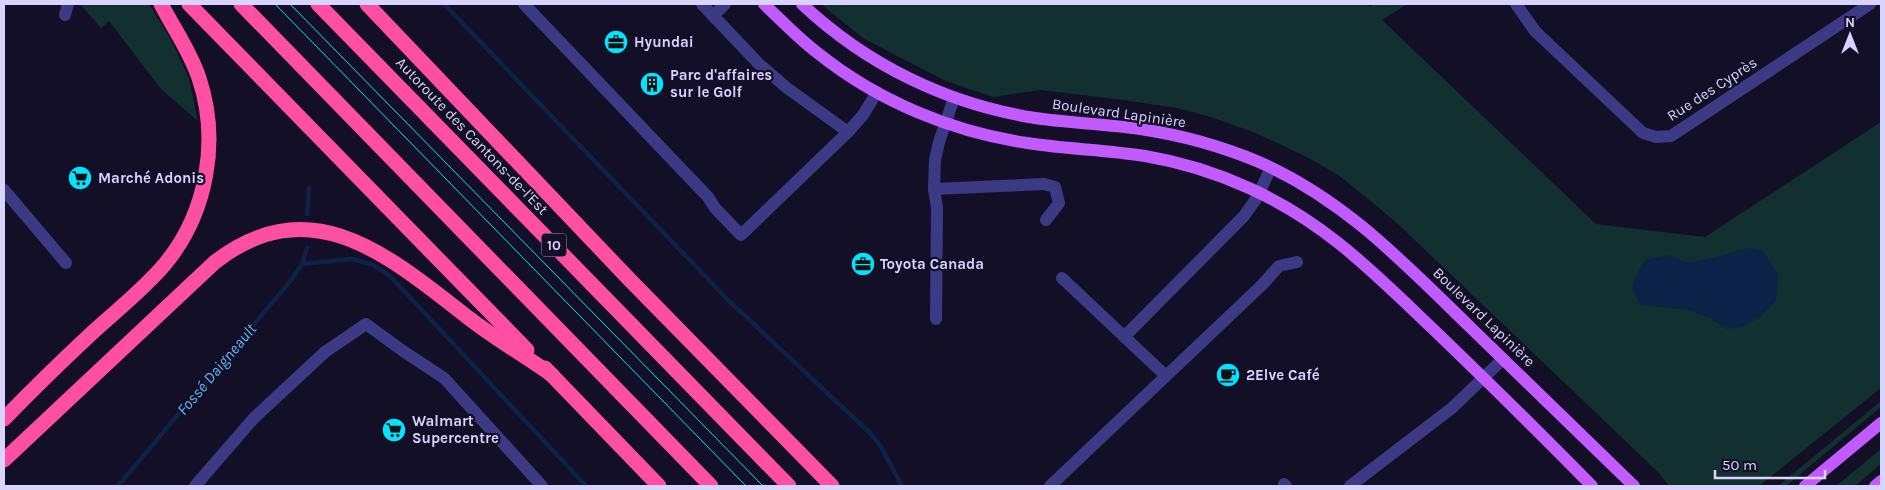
<svg xmlns="http://www.w3.org/2000/svg" width="1885" height="490" font-family="Karla,sans-serif">
<rect width="100%" height="100%" fill="#130f26"/>
<g fill="#12302f">
<path d="M80 4H149L170 38 189 78 198 121 161 89 109 21 101 28Z"/>
<path d="M821 4H1367L1370 7 1372 4H1407L1382 20 1596 224 1705 237 1881 122V388L1759 486H1669L1658 472 1399 225 1372 202 1338 175 1305 156 1253 132 1211 117 1177 108 1116 99 1040 90 993 97 946 81 903 59 863 38Z"/>
<path d="M1881 401V407L1786 486H1778Z"/>
<path d="M1881 449V464L1855 486H1836Z"/>
</g>
<path fill="#0c2248" d="M1747 248 1763 251 1778 274 1776 301 1759 318 1741 327 1726 329 1710 318 1689 310 1641 305 1632 289 1636 276 1645 260 1669 255 1688 263 1717 257Z"/>
<g fill="none" stroke-linecap="round" stroke-linejoin="round">
<g stroke="#0c2248" stroke-width="4.5">
<path d="M444 4 728 300 869 432 880 445 902 486"/>
<path d="M307 214 309 188"/>
<path d="M302 264 352 259 373 265 390 276 586 486"/>
<path d="M118 486 292 279 302 264 307 248"/>
</g>
<g stroke="#3d3a85" stroke-width="12">
<path d="M524 4 708 197 715 208 741 235 848 132 863 115 877 92"/>
<path d="M702 4 758 63 787 88 848 132"/>
<path d="M1516 4 1535 31 1643 133 1656 137 1671 136 1870 4"/>
<path d="M65 15 68 4"/>
<path d="M713 16 725 4"/>
<path d="M934 189 1044 184 1055 187 1059 203 1046 220"/>
<path d="M4 190 66 263"/>
<path d="M1062 278 1166 376"/>
<path d="M936 319 937 208 934 189 935 160 939 142 954 98"/>
<path d="M1124 337 1244 216 1256 199 1271 168"/>
<path d="M1284 484 1286 486"/>
<path d="M195 486 254 418 325 352 366 324 403 351 444 378 542 486"/>
<path d="M1050 486 1263 284 1279 266 1297 262"/>
<path d="M1350 486 1452 408 1503 359"/>
</g>
<g stroke="#c25bff" stroke-width="12">
<path d="M764 4C782 21 799 39 819 54 878 101 952 132 1027 143 1066 149 1106 150 1145 156 1181 162 1216 173 1249 188 1325 222 1374 273 1433 329 1487 381 1540 433 1592 486"/>
<path d="M802 4C867 65 947 104 1035 118 1070 123 1105 124 1140 129 1181 135 1221 146 1259 162 1344 199 1404 263 1470 327 1525 380 1580 433 1634 486"/>
<path d="M1805 486 1881 423"/>
<path d="M1875 486 1881 481"/>
</g>
<g stroke="#ff4fa3" stroke-width="15">
<path d="M189 4 527 350"/>
<path d="M241 4 711 486"/>
<path d="M318 4 789 486"/>
<path d="M367 4 629 279 832 486"/>
<path d="M545 368 659 486"/>
<path d="M4 419C33 389 63 360 93 332 117 310 144 289 165 264 207 213 220 141 199 78 190 51 174 29 161 4"/>
<path d="M4 460 215 262C313 186 392 259 470 319 496 339 525 356 552 375"/>
</g>
<g stroke="#00e5ff" stroke-width="1">
<path d="M275 4 746 486"/>
<path d="M290 4 763 486"/>
</g>
</g>
<defs>
<g id="office-disc" transform="scale(1.25)"><circle r="9.5" fill="#00e5ff" stroke="#130f26"/><path d="M-6-3h4V-5.5h4V-3h4V5H-6ZM-1-4.5V-3h2v-1.5ZM-6 0V1H6V0Z" fill="#111"/></g>
<g id="building-disc" transform="scale(1.25)"><circle r="9.5" fill="#00e5ff" stroke="#130f26"/><path d="M-4-6H4V6H1V3H-1V6H-4ZM-2.5-4.3h1.7v1.8h-1.7ZM.8-4.3h1.7v1.8H.8ZM-2.5-1h1.7V.8h-1.7ZM.8-1h1.7V.8H.8Z" fill="#111"/></g>
<g id="supermarket-disc" transform="scale(1.25)"><circle r="9.5" fill="#00e5ff" stroke="#130f26"/><path d="M-6-5.5h2.5l.6 2H6L4.5 2H-2.5L-4.4-4H-6ZM-1.5 3.2a1.3 1.3 0 1 0 .1 0ZM3 3.2a1.3 1.3 0 1 0 .1 0Z" fill="#111"/></g>
<g id="cafe-disc" transform="scale(1.25)"><circle r="9.5" fill="#00e5ff" stroke="#130f26"/><path d="M-5.5-4.5H6V0H3Q3 3.5 0 3.5H-2.5Q-5.5 3.5-5.5 0ZM3-3.2v2h1.7v-2ZM-6 4.5H4V6H-6Z" fill="#111"/></g>
</defs>
<g fill-rule="evenodd">
<use href="#office-disc" x="616" y="42"/>
<use href="#building-disc" x="652" y="84"/>
<use href="#supermarket-disc" x="80" y="178"/>
<use href="#office-disc" x="863" y="264"/>
<use href="#cafe-disc" x="1228" y="375"/>
<use href="#supermarket-disc" x="394" y="430"/>
</g>
<g text-anchor="middle" stroke-width="4.5" stroke-linejoin="round" paint-order="stroke">
<rect fill="#130f26" stroke="#9e99be" stroke-width="1" x="541.5" y="233.5" width="25" height="23" rx="4"/>
<g font-size="14" font-weight="bold" fill="#d9d4ff">
<text x="554" y="250">10</text>
</g>
<g font-size="15" font-weight="bold" fill="#d9d4ff" stroke="#130f26" text-anchor="start">
<text x="634" y="47">Hyundai</text>
<text x="670" y="80">Parc d'affaires<tspan x="670" dy="17">sur le Golf</tspan></text>
<text x="98" y="183">Marché Adonis</text>
<text x="880" y="269">Toyota Canada</text>
<text x="1246" y="380">2Elve Café</text>
<text x="412" y="426">Walmart<tspan x="412" dy="17">Supercentre</tspan></text>
</g>
<g font-size="15" fill="#d9d4ff" stroke="#130f26">
<text transform="translate(1712 89) rotate(-33)" y="5">Rue des Cyprès</text>
<text transform="translate(1119 113) rotate(8)" y="5">Boulevard Lapinière</text>
<text transform="translate(472 136) rotate(46)" y="5">Autoroute des Cantons-de-l'Est</text>
<text transform="translate(1484 317) rotate(44)" y="5">Boulevard Lapinière</text>
</g>
<g font-size="16" font-style="italic" fill="#62b6ff" stroke="#130f26">
<text transform="translate(216 369) rotate(-50)" y="6">Fossé Daigneault</text>
</g>
</g>
<rect width="1885" height="490" fill="none" stroke="#d9d4ff" stroke-width="10"/>
<g transform="translate(1850 35)" stroke="#130f26" stroke-width="4" paint-order="stroke">
<path d="M0-4L9 19L0 12L-9 19Z" fill="#d9d4ff"/>
<text y="-8" font-size="14" font-weight="bold" text-anchor="middle" fill="#d9d4ff">N</text>
</g>
<path d="M1715 470v8h110v-8" fill="none" stroke="#d9d4ff" stroke-width="2.5"/>
<text x="1722" y="470" font-size="15" fill="#d9d4ff" stroke="#130f26" stroke-width="4" paint-order="stroke">50 m</text>
</svg>
